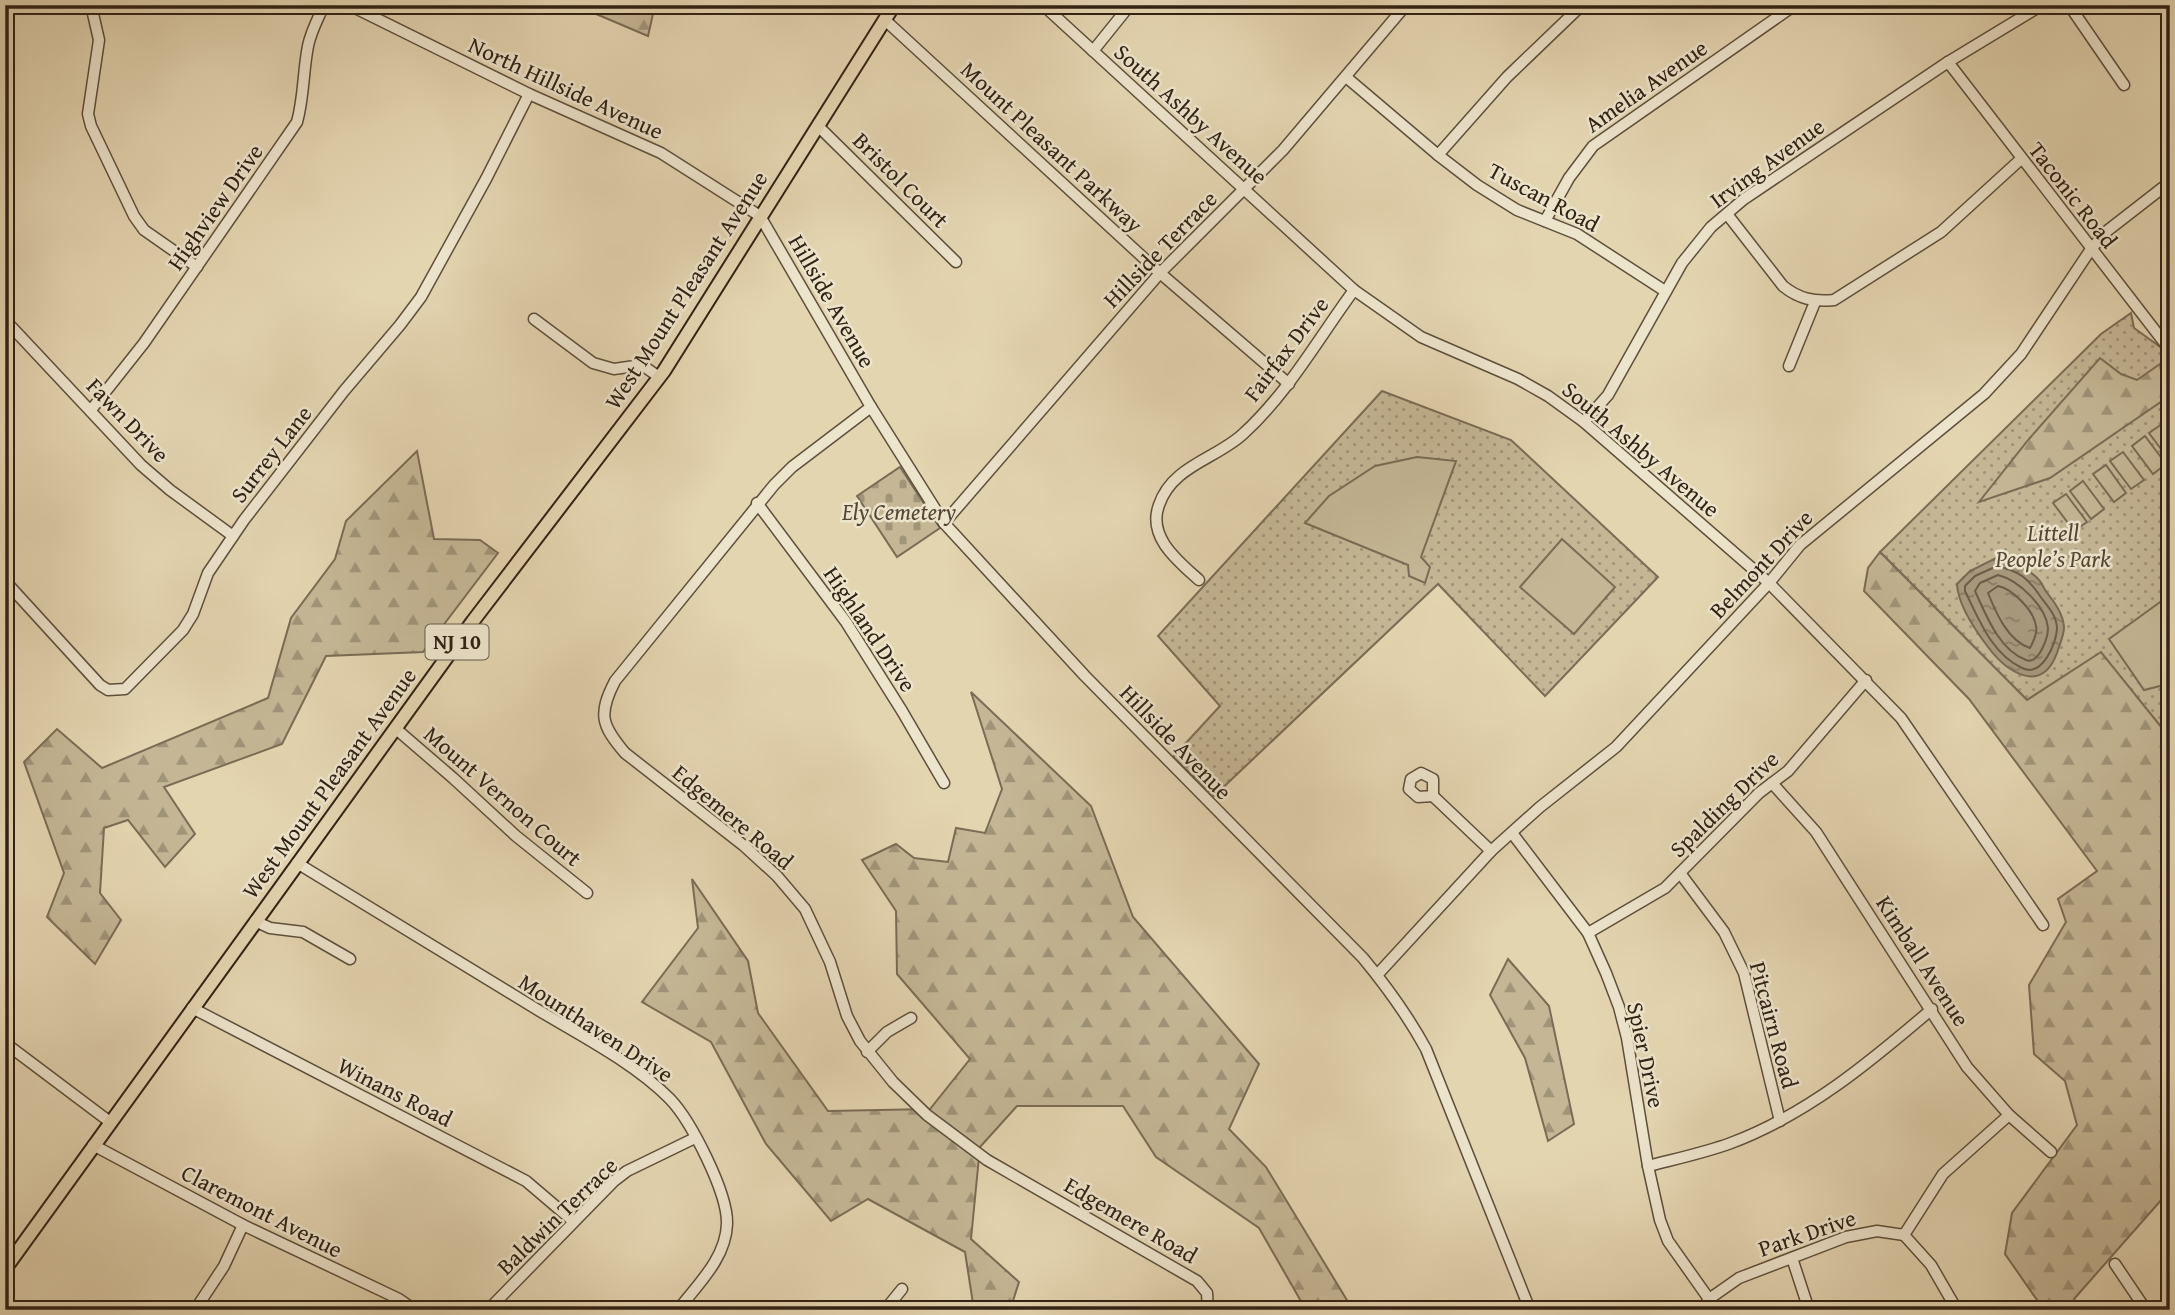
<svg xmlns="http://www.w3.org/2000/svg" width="2175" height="1315" font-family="'Gentium Book Plus',serif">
<defs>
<pattern id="grass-dots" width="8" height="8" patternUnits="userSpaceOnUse" patternTransform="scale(1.75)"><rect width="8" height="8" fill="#c5b796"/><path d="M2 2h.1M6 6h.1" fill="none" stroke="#a09479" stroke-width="1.8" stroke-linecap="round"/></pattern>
<pattern id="forest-firs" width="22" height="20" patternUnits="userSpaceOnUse" patternTransform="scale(1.75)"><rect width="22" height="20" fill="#c5b796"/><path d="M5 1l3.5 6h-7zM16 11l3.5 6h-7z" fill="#a09479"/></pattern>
<pattern id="cemetery-stones" width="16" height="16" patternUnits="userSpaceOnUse" patternTransform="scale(1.75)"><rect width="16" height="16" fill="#c5b796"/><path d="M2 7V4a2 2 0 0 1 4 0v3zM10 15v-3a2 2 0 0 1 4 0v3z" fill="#a09479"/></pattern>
<pattern id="water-ripples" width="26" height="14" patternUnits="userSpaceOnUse" patternTransform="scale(1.75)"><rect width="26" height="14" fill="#a7987c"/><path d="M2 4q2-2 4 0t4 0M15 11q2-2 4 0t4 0" fill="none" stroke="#887c64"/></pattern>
</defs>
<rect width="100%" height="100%" fill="#e4d5b1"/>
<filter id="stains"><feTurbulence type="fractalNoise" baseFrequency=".00286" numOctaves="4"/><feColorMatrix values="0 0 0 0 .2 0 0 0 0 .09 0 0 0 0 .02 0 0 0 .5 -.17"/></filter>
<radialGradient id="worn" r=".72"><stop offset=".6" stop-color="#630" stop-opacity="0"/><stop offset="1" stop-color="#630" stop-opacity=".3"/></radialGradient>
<g fill="url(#grass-dots)" stroke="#7a6c55" stroke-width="2">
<path d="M2131 313 2134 328 2170 354V738L2101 653 2027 700 1880 552 2101 334Z"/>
<path d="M1382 391 1511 440 1658 577 1545 696 1438 584 1214 796 1173 757 1220 706 1158 636Z"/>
</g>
<g fill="url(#forest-firs)" stroke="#7a6c55" stroke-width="2">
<path d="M570 5H655L648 36 582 8Z"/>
<path d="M2100 358 2121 374 2137 380 2160 364 2165 399 2050 478 1979 502 2029 439Z"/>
<path d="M417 451 434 539 480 540 498 553 423 652 326 656 282 744 164 787 195 834 165 867 128 820 104 828 100 893 121 920 95 964 47 917 64 873 24 762 57 729 102 768 268 698 291 618 335 559 346 521Z"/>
<path d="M1880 552 2027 700 2101 652 2170 738V1190L2074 1299 2080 1310H2044L2005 1254 2012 1213 2077 1125 2065 1081 2034 1054 2029 985 2066 922 2058 899 2097 871 1969 699 1864 591 1868 568Z"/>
<path d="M971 692 1091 806 1133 917 1259 1064 1229 1129 1266 1167 1353 1310H1306L1259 1228 1156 1157 1123 1106H1017L980 1147 971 1239 1019 1282 1010 1310H974L965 1252 868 1199 831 1221 766 1144 711 1042 642 1002 698 928 692 879 748 961 758 1013 828 1111 930 1109 970 1059 897 974 896 911 862 860 896 844 914 858 948 862 956 828 985 833 1002 789Z"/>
<path d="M1508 959 1549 1006 1574 1124 1548 1141 1525 1058 1490 995Z"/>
</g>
<path fill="url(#cemetery-stones)" stroke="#7a6c55" stroke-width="2" d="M900 467 940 528 897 557 857 496Z"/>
<g fill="#c5b796" stroke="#7a6c55" stroke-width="2">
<path d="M2162 424 2170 434V461L2149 433Z"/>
<path d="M2145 436 2166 464 2153 474 2132 446Z"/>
<path d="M2123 452 2144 480 2131 489 2110 461Z"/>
<path d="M1417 457 1456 461 1421 557 1430 567 1425 583 1409 576 1408 565 1305 523 1329 496 1375 466Z"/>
<path d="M2106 465 2126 493 2114 502 2093 474Z"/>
<path d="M2083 481 2104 509 2091 519 2070 491Z"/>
<path d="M2066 494 2087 522 2074 531 2053 503Z"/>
<path d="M1562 539 1615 587 1574 634 1520 587Z"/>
<path d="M2163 600 2170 606V679L2160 686 2144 690 2109 639Z"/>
</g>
<path fill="url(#water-ripples)" stroke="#776952" stroke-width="2" d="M1996 558C2011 562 2029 568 2039 580 2043 584 2044 590 2048 594 2055 603 2063 614 2064 627 2064 636 2059 646 2057 653 2041 696 2006 671 1988 647 1975 630 1958 605 1957 584L1970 571Z"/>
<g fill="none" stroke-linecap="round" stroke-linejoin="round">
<g stroke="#6c5d48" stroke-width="2">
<path d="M1997 566C2019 571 2028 578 2040 596 2047 606 2057 615 2057 629 2056 644 2042 678 2022 668 1992 654 1979 620 1965 591V586L1975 576Z"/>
<path d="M1998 575C2018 580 2046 606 2048 628 2048 637 2039 665 2026 660 1999 650 1986 615 1975 591L1980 583Z"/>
<path d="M1998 586C2013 589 2034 611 2036 626 2038 633 2033 642 2030 648 2008 641 1996 613 1988 593Z"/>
</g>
<g stroke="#5d4f3b" stroke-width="13">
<g id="minor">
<path d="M91 5 99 40 88 114 91 126 134 216 144 230 197 267"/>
<path d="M349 5 529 94 661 153 760 216 871 407 944 523 1085 676 1363 958C1387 987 1408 1016 1426 1049L1530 1310"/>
<path d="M1043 5 1354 290 1421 337 1518 379 1548 396 1584 422 1769 583 1901 718 2043 925"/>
<path d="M2069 5 2124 85"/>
<path d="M885 20 1160 273 1289 384"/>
<path d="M1093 51 1130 5"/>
<path d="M1948 62 2170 350"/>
<path d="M1346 77 1438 155 1477 185 1517 210 1577 234 1665 291"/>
<path d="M818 126 956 262"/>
<path d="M1438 155 1507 77 1582 5"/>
<path d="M1727 214 1783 286C1799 299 1814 302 1834 300L1941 232 2021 159"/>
<path d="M1545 221 1569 178 1593 146 1795 5"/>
<path d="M534 319 593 363 614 369 642 365 659 377"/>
<path d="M5 320 141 465 170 490 233 536"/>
<path d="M1789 366 1815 302"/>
<path d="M871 407 792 467 774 485 615 681C598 714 601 725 625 753L743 845 777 876 805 909 830 962 847 1016 860 1041 893 1082 927 1115 987 1160 1197 1281 1207 1293 1208 1310"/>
<path d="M91 410 144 343 297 122C304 97 303 71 308 46 311 31 318 19 324 5"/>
<path d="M1584 422 1608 395 1682 263 1711 227 1744 199 1948 62 2042 5"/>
<path d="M757 503 846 622 902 711 944 783"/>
<path d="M944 523 1160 273 1283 150 1406 5"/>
<path d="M1199 580C1178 561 1147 537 1159 505 1172 466 1216 459 1243 434 1288 393 1318 339 1354 290"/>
<path d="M5 581 100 685 108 690 125 689 183 630 193 614 208 573 244 520 344 391 400 325 421 297 486 179 529 94"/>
<path d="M395 728 453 778 516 836 587 893"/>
<path d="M1421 773 1433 779V796L1418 797 1409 789 1411 779Z"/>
<path d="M1772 783 1816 832 1967 1067 2009 1115 2051 1152"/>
<path d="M1433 796 1491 851"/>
<path d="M1512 833 1588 933 1606 973 1619 1007 1627 1038 1648 1166 1660 1220 1668 1241 1709 1299"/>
<path d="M297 863C377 912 458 961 538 1010 580 1035 636 1064 670 1099 691 1121 728 1193 727 1224 726 1258 698 1284 678 1310"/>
<path d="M1680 873 1724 932 1744 973 1780 1121"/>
<path d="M255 921 270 928 303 932 350 959"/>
<path d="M1588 933 1665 888 1759 793 1788 771 1866 680"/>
<path d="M1377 975 1491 851 1540 807 1616 747 1769 583 1800 545 1984 394 2021 354 2091 249 2107 231 2170 182"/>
<path d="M192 1008 526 1181 573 1221"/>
<path d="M5 1043 110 1122"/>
<path d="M867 1052 887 1032 911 1018"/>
<path d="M93 1145 243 1225 399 1299 415 1310"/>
<path d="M1648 1166C1675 1159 1704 1153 1731 1143 1808 1114 1870 1062 1932 1009"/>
<path d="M1904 1235 1931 1265 1957 1310"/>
<path d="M1792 1258 1809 1310"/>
<path d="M2115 1264 2146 1310"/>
<path d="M195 1310 224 1266 243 1225"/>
<path d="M488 1310 614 1181 627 1171 695 1138"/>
<path d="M885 1310 902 1289"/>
<path d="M1702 1310 1709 1299 1739 1278 1846 1237 1877 1231 1904 1235 1943 1174 2009 1115"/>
</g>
</g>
<g stroke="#302214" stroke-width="16">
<path id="major" d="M5 1269 473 621 664 371 894 5"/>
</g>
<use href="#minor" stroke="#ede4cc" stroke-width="10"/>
<use href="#major" stroke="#e4d5b1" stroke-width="12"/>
</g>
<g text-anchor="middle" stroke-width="5" stroke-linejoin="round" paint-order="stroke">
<rect fill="#ede4cc" stroke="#695c4b" stroke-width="2" x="425.5" y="624.5" width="63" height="35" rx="5"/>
<g font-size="21" font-weight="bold" fill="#302214">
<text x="457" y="649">NJ 10</text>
</g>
<g font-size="23" fill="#302214" stroke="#ede4cc">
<text transform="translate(1646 86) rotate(-35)" y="8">Amelia Avenue</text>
<text transform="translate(566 88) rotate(25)" y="8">North Hillside Avenue</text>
<text transform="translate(1191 114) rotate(42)" y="8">South Ashby Avenue</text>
<text transform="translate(1052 147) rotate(43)" y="8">Mount Pleasant Parkway</text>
<text transform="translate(1767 163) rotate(-36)" y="8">Irving Avenue</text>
<text transform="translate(901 180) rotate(45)" y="8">Bristol Court</text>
<text transform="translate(2073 195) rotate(52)" y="8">Taconic Road</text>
<text transform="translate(1544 197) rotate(28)" y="8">Tuscan Road</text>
<text transform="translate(215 207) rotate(-55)" y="8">Highview Drive</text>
<text transform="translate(1160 249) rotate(-46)" y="8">Hillside Terrace</text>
<text transform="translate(686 290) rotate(-57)" y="8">West Mount Pleasant Avenue</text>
<text transform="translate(832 301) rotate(60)" y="8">Hillside Avenue</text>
<text transform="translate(1286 349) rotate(-53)" y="8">Fairfax Drive</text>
<text transform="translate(128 420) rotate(46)" y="8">Fawn Drive</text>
<text transform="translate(1641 449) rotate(40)" y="8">South Ashby Avenue</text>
<text transform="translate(271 454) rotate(-52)" y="8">Surrey Lane</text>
<text transform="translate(1761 564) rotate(-47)" y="8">Belmont Drive</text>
<text transform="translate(870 629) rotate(56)" y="8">Highland Drive</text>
<text transform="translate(1176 742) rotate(46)" y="8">Hillside Avenue</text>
<text transform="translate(329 783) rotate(-54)" y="8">West Mount Pleasant Avenue</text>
<text transform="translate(503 796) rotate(41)" y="8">Mount Vernon Court</text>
<text transform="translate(1724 804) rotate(-44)" y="8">Spalding Drive</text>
<text transform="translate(733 817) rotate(40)" y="8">Edgemere Road</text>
<text transform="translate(1923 961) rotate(57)" y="8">Kimball Avenue</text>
<text transform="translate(1774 1025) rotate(75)" y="8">Pitcairn Road</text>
<text transform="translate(596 1028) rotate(33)" y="8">Mounthaven Drive</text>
<text transform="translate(1646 1055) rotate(78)" y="8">Spier Drive</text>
<text transform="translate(395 1092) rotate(27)" y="8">Winans Road</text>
<text transform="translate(262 1211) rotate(27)" y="8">Claremont Avenue</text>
<text transform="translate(557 1216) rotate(-44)" y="8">Baldwin Terrace</text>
<text transform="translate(1131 1220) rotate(30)" y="8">Edgemere Road</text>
<text transform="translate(1807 1233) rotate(-19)" y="8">Park Drive</text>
</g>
<g font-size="23" font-style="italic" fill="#554734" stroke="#ede4cc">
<text x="899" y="520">Ely Cemetery</text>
<text x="2053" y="541">Littell<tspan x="2053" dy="26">People’s Park</tspan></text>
</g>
</g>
<rect width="2175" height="1315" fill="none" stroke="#e4d5b1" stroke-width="28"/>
<rect x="7" y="7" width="2161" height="1301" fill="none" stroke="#302214" stroke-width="3.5"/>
<rect x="14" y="14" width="2147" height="1287" fill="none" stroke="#302214" stroke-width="2"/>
<rect width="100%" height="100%" filter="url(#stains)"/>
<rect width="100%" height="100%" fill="url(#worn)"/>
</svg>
